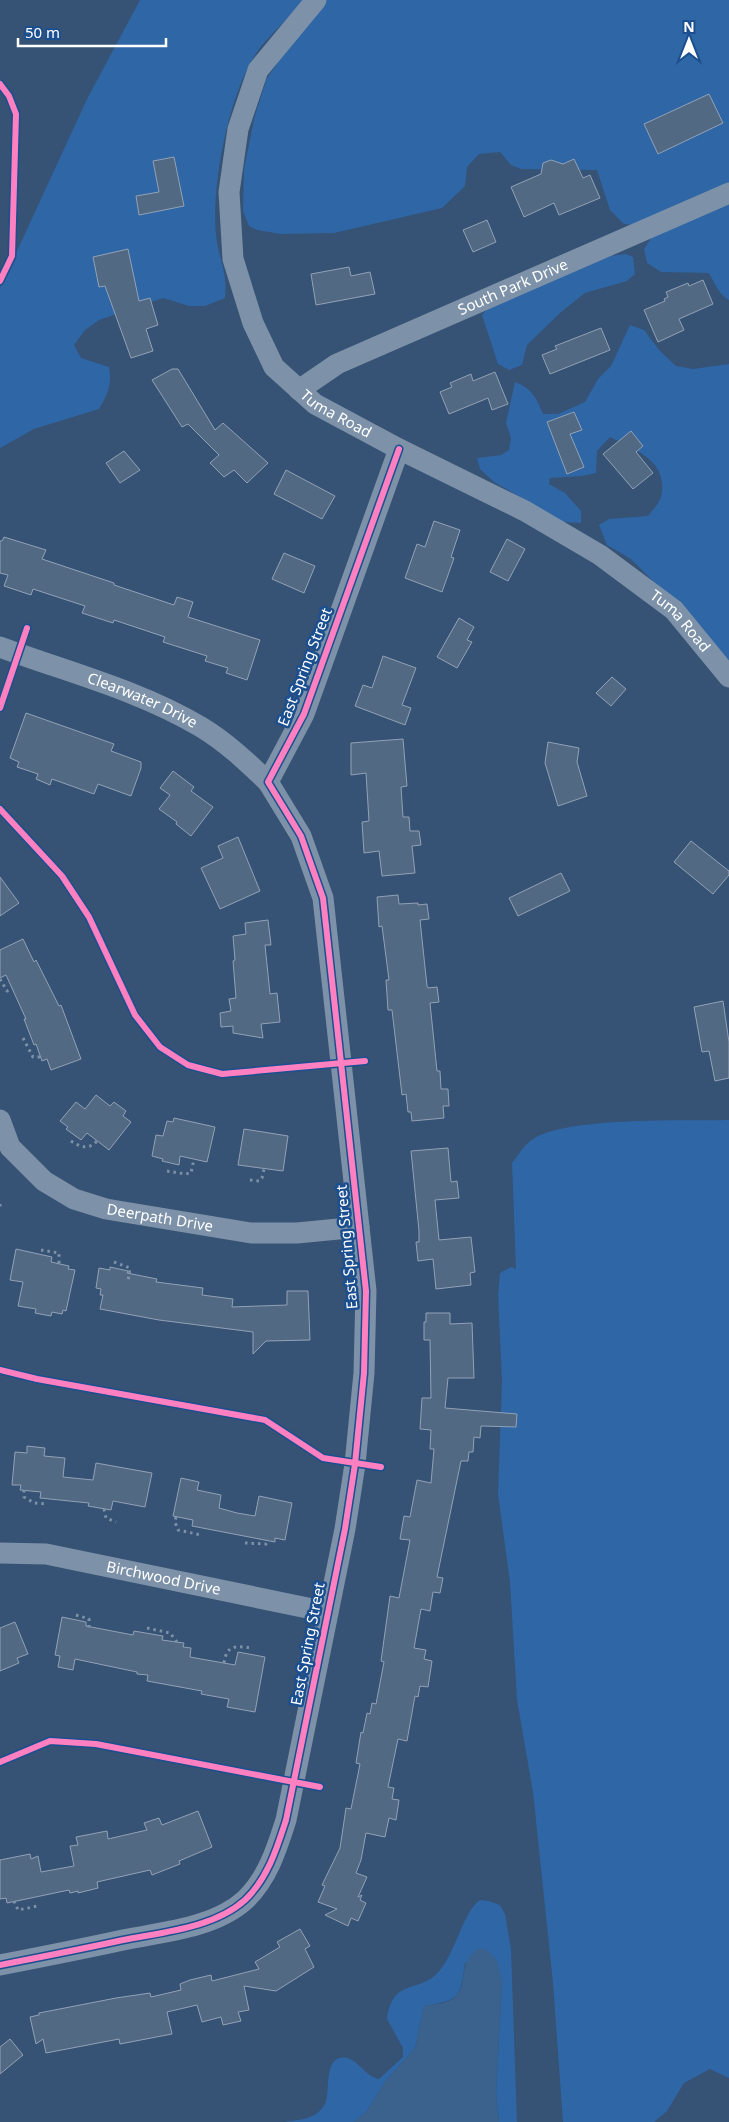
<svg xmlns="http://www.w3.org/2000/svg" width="729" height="2122" font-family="'Noto Sans',sans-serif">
<rect width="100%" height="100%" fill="#365274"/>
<g fill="#2f66a5">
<path d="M140 0H305C292 15 276 29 263 44 230 83 211 184 216 234 218 259 228 270 225 298L205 306H189L163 298 99 320 85 330 74 345 81 358 109 367C112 384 108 394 99 409L34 429 0 448V288L87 99Z"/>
<path d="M324 0H729V187L632 225 624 224 610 210 597 170 521 169 511 165 500 152 479 154 467 167 465 186 442 208 334 233 281 234 257 230 249 226 243 211 244 169 255 115 267 78 307 21Z"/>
<path d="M729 200V300C719 295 714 282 709 273L661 272 647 263 644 249 653 235Z"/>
<path d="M626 254 633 257 635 274 627 281 585 293 560 313 527 345 522 365 509 370 498 364 482 315 489 306 610 256Z"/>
<path d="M630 325 644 330 659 350 676 366 693 369 729 364V663L722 654 648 576 631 559 607 545 599 525 609 519 648 516C652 511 659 503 661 497 669 461 636 450 610 437L597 451 596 473 582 476 550 478 549 484 565 493 581 511V523L563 522 494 482 480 469 477 458 501 455 509 450 511 438 506 423 515 382C532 388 537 399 543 414H558L585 402 598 379 611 366Z"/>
<path d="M729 1120V2078L710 2069 684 2083 667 2111 654 2122H563L553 1983 533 1792 517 1700 510 1582 498 1494 502 1381 498 1295 500 1273 511 1267 516 1269 512 1163C517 1157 522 1148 529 1142 557 1116 687 1121 729 1120Z"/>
<path d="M480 1900 489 1901 500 1905 505 1914 511 1949 517 2122H499L496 2093 502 1981 465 1963C460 1998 460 2000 424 2006L415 2048 385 2082 367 2111 354 2122H284C295 2120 309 2120 317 2113 320 2111 323 2107 325 2104 331 2093 322 2053 347 2058 358 2060 366 2077 379 2079L403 2057V2048L387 2019C393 1976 420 1995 440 1970 455 1953 464 1910 480 1900Z"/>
</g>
<path fill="#3b618d" d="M479 1948 487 1950 497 1961 502 1981 496 2093 499 2122H354L367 2111 385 2082 415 2048 424 2006C434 2004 448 2004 455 1997 470 1983 455 1966 479 1948Z"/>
<g fill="#526984" stroke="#92a2b6">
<path d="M709 94 723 123 658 154 644 124Z"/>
<path d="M174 157 184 206 139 215 136 196 159 192 153 161Z"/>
<path d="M574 159 583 178 590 175 600 198 559 215 554 203 524 217 511 187 541 174 543 163 551 160 563 164Z"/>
<path d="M487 220 496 242 473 252 463 230Z"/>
<path d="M128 249 139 301 150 298 158 325 146 329 153 351 131 358 105 286 99 287 93 257Z"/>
<path d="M349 267 351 276 370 272 375 294 316 305 311 274Z"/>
<path d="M703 280 713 304 679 319 684 330 658 342 644 310 665 301 664 299 668 297 666 292 688 283 689 286Z"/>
<path d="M601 328 610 350 550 374 542 355 557 349 555 346Z"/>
<path d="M172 369H178L215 430 223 423 268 463 247 483 234 470 224 477 210 463 219 455 188 424 182 427 152 380Z"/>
<path d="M495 372 508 404 492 410 488 398 449 414 440 392 452 387 450 383 471 374 473 381Z"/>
<path d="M574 412 582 430 570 434 584 467 567 474 547 422Z"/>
<path d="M631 431 643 446 636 452 653 473 633 489 603 454Z"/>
<path d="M124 451 140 470 120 483 106 463Z"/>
<path d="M286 470 335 496 322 519 274 494Z"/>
<path d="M434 521 460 530 451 557 454 558 442 592 405 578 417 544 425 547Z"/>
<path d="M4 537 46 550 42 559 114 583V585L174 605 177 597 193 602 188 617 260 640 247 680 226 673 228 668 205 661 207 656 163 642 165 637 114 620 113 623 82 613 85 606 33 589 31 595 4 586 8 575 0 573V541H2Z"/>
<path d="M507 539 525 549 508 581 490 572Z"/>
<path d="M284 553 315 566 304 593 272 579Z"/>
<path d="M459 618 474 627 467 640 472 642 457 668 437 657Z"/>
<path d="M383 656 416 668 402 705 411 708 405 725 355 706 363 685 372 688Z"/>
<path d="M612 677 626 689 611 706 596 693Z"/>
<path d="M26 713 114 744 111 751 141 762V768L131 796 98 784 94 794 52 779 50 785 36 779 38 774 17 767 19 762 10 758Z"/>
<path d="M403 739 407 786 401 787 403 817H409L410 831H419L421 845 412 846 415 873 382 876 379 851 364 853 362 822 369 821 366 773 351 775V743Z"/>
<path d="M548 742 579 748 577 762 587 796 558 806 545 763Z"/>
<path d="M173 771 194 787 191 791 213 807 191 836 176 824 177 822 159 809 170 795 160 788Z"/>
<path d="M238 837 260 891 220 909 201 868 223 858 218 846Z"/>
<path d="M691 841 729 871V875L713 894 674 862Z"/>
<path d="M561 873 570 891 518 916 509 898Z"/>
<path d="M0 877 19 903 0 916Z"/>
<path d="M398 895 399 904 418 903V905L427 904 429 919 420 920 427 986 428 988 437 987 439 1002 430 1003 437 1071H440L441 1089H448L449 1106H443L444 1118 412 1121 411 1112H408L406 1094 402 1095 392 1010H388L386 980H389L382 926 379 927 377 897Z"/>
<path d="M268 920 271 945H265L270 994 277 993 280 1022 261 1024 263 1038 233 1033V1026L221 1027 220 1013 231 1011 229 999 236 998 233 961 235 960 233 936 246 934 245 923Z"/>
<path d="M23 939 34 962 36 960 59 1006 61 1005 81 1059 51 1070 47 1059 42 1061 36 1044 34 1045 24 1019H26L6 975 0 978V950Z"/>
<path d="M723 1001 729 1042V1078L715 1081 709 1051 702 1052 694 1007Z"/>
<path d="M96 1095 110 1106 114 1102 126 1111 123 1116 131 1122 109 1150 87 1133 81 1140 66 1129 68 1127 60 1121 76 1102 85 1109Z"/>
<path d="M174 1118 215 1127 207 1162 180 1156 179 1165 162 1161 163 1159 152 1156 156 1135 163 1136 167 1121 173 1122Z"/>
<path d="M244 1129 288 1136 283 1171 238 1165Z"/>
<path d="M448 1148 451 1182 457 1181 459 1198 435 1200 439 1240 471 1237 475 1272 470 1273 471 1285 436 1289 433 1259 418 1261 416 1242H419V1231L411 1151Z"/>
<path d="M16 1249 52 1257 51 1262 69 1266 68 1269 75 1270 66 1311 63 1310 62 1314 52 1312 51 1316 35 1313 36 1309 18 1306 23 1282 10 1280Z"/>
<path d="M110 1267 128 1271 127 1273 157 1279 156 1282 203 1288 202 1295 233 1299 232 1307 287 1305V1291H308L310 1340 266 1341 253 1354V1332L159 1320 100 1309 103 1295H100L101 1289 96 1288 99 1268 110 1270Z"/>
<path d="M426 1313H450V1324L472 1323 474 1378H448L445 1408 517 1414 516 1427 481 1426 480 1438 474 1437 473 1452H469L468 1461H461L437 1577 443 1578 440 1593 433 1592 430 1611 421 1609 414 1648 426 1650 424 1659 432 1661 428 1687 420 1686 418 1697 415 1696 407 1741 398 1739 388 1787 394 1788 392 1799 399 1800 396 1820 389 1818 385 1837 366 1833 361 1860 356 1873 367 1877 358 1897 362 1895 360 1900 366 1903 358 1921 351 1918 348 1926 325 1915 337 1909 318 1902 325 1886 322 1885 340 1848 346 1808 351 1809 360 1764 356 1763 361 1732 363 1733 367 1713 370 1714 372 1703 376 1704 384 1662 381 1661 390 1596 399 1598 410 1540 400 1539 404 1516 410 1517 417 1480 431 1483 434 1449H430L431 1430 420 1429 422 1398H431L430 1340H424V1322H426Z"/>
<path d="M27 1446 45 1448 44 1456 65 1458 63 1477 93 1480 96 1463 152 1473 145 1507 113 1501 111 1510 88 1506 89 1503 40 1498 41 1492 20 1490 21 1485H12L15 1452 27 1453Z"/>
<path d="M181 1478 199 1482 197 1490 221 1495 219 1508 237 1513 255 1516 259 1496 292 1503 285 1540 275 1538V1542L192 1526 193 1520 173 1516Z"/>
<path d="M62 1617 86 1622V1626L133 1635 134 1631 163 1636 162 1640 184 1643 183 1647 191 1648 190 1657 235 1665 238 1652 265 1657 255 1712 227 1707 229 1699 201 1694 202 1691 147 1681 148 1675 137 1674V1672L75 1659 73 1670 58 1667 60 1656 55 1655Z"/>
<path d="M15 1622 28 1654 17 1658 19 1663 0 1671V1628Z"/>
<path d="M198 1811 212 1847 179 1861 180 1864 152 1875 150 1870 97 1882 98 1888 78 1893V1891L70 1893 69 1890 7 1903 6 1898 0 1899V1860L30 1854 31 1859 38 1856 41 1872 74 1866 70 1846 78 1845 76 1837 107 1831 108 1839 147 1830 144 1823 159 1818 162 1825Z"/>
<path d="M300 1929 310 1946 305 1949 314 1967 276 1991 244 1986 249 2010 238 2012 241 2021 223 2025 221 2017 202 2022 197 2005 167 2012 172 2034 120 2044 119 2039 46 2053 43 2039 36 2044 30 2017 39 2015V2013L116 1998 150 1993 151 1997 181 1990 180 1984 190 1980 211 1975 212 1981 259 1969 255 1962 280 1947 277 1942Z"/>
<path d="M10 2039 23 2055 0 2074V2047Z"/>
</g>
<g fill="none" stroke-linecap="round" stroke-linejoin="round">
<g stroke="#7d92a8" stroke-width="3" stroke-dasharray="2.5 4" stroke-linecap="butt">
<path d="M0 979 7 991 13 989"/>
<path d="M23 1038 33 1057H41"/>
<path d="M71 1141C80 1147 89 1150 97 1141"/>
<path d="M167 1171 185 1174 191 1173 194 1159"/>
<path d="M250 1180 259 1181 262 1178 264 1169"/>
<path d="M0 1204V1209"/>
<path d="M41 1250 59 1253V1264"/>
<path d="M114 1262 130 1268 128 1282"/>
<path d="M24 1490V1497L34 1503 47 1504"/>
<path d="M104 1509 106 1518 116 1522"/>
<path d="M176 1517 175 1522 178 1530 201 1535"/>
<path d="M245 1543 266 1544 268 1540"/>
<path d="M76 1615 89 1619V1630"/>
<path d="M147 1628 170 1633 177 1642"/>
<path d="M224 1663C227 1644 235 1646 252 1648"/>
<path d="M14 1901 18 1910 38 1906"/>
</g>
<g stroke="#7d92a8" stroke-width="21">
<path id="s1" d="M316 0 258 70 238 129 229 192 233 259 253 323 274 367 315 404 399 449 525 511 600 555 674 610 729 677"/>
<path id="s2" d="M299 390 337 364 729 193"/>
<path id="s3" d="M0 647C67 672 139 690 201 727 226 742 247 762 268 782"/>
<path id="s4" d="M0 1120 10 1147 44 1181 74 1199 106 1209 251 1233H297L359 1227"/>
<path id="s5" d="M0 1553 46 1554 327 1612"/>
<path d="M0 1965C41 1957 82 1949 123 1940 163 1932 214 1928 245 1900 268 1878 277 1848 286 1820L345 1529 355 1464 364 1373 366 1291 323 898 301 836 268 782 304 714 399 449"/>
</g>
<g stroke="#1b4f8f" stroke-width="9">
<g id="cycleway">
<path d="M0 84 9 96 16 114 12 256 0 281"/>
<path d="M0 708 27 628"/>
<path d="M0 809 62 876 89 917 135 1015 160 1047 188 1065 222 1074 365 1061"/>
<path d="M0 1370 37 1379 265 1420 323 1458 381 1467"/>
<path d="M0 1762 50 1741 96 1744 320 1787"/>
<path d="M0 1965C41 1957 82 1949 123 1940 163 1932 214 1928 245 1900 268 1878 277 1848 286 1820L345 1529 355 1464 364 1373 366 1291 323 898 301 836 268 782 304 714 399 449"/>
</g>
</g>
<use href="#cycleway" stroke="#ff80c0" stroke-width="6"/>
</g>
<g text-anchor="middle" stroke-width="5" stroke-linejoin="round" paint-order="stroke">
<g font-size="15" fill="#fff" stroke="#1b4f8f">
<text dy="5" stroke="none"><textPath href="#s2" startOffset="238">South Park Drive</textPath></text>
<text dy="5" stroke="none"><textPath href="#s1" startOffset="478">Tuma Road</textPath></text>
<text dy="5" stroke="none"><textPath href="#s1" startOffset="882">Tuma Road</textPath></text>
<text transform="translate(305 667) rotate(-69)" y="5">East Spring Street</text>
<text dy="5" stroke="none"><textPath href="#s3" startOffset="152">Clearwater Drive</textPath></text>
<text dy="5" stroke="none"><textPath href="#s4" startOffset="200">Deerpath Drive</textPath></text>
<text transform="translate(347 1247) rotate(-95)" y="5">East Spring Street</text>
<text dy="5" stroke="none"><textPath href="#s5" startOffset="166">Birchwood Drive</textPath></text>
<text transform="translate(308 1644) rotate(-79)" y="5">East Spring Street</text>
</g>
</g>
<g transform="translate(689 40)" stroke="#1b4f8f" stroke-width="4" paint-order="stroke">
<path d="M0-4L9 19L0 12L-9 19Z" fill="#ffffff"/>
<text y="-8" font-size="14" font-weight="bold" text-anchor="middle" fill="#ffffff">N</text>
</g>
<path d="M18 38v8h148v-8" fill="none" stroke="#ffffff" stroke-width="2.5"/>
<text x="25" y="38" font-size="15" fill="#ffffff" stroke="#1b4f8f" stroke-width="4" paint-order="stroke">50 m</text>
</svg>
